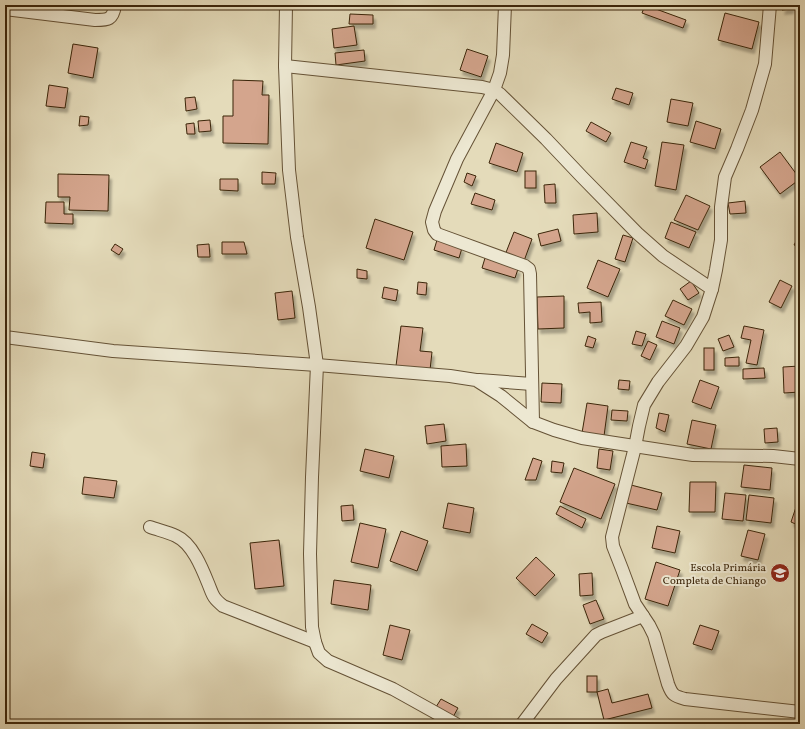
<svg xmlns="http://www.w3.org/2000/svg" width="805" height="729" font-family="Vollkorn,serif">
<defs>
<filter id="shadow"><feDropShadow dx="2.5" dy="4.5" stdDeviation="1" flood-color="#0004"/></filter>
</defs>
<rect width="100%" height="100%" fill="#e4dbba"/>
<filter id="stains"><feTurbulence type="fractalNoise" baseFrequency=".005" numOctaves="4"/><feColorMatrix values="0 0 0 0 .2 0 0 0 0 .09 0 0 0 0 .02 0 0 0 .5 -.17"/></filter>
<radialGradient id="worn" r=".72"><stop offset=".6" stop-color="#630" stop-opacity="0"/><stop offset="1" stop-color="#630" stop-opacity=".3"/></radialGradient>
<g fill="#d4a58d" stroke="#3b250a" filter="url(#shadow)">
<path d="M645 5 686 20 683 28 642 13Z"/>
<path d="M784 5H792L791 9 782 10Z"/>
<path d="M725 13 759 22 752 49 718 40Z"/>
<path d="M350 14 373 15V24H349Z"/>
<path d="M354 26 357 45 334 48 332 29Z"/>
<path d="M73 44 98 48 93 78 68 73Z"/>
<path d="M467 49 488 56 481 77 460 70Z"/>
<path d="M364 50 365 61 336 65 335 53Z"/>
<path d="M233 80 263 81 262 95H269L268 144 223 143V116H233Z"/>
<path d="M49 85 68 88 65 108 46 106Z"/>
<path d="M616 88 633 93 629 105 612 99Z"/>
<path d="M195 97 197 109 186 111 185 98Z"/>
<path d="M671 99 693 103 688 126 667 122Z"/>
<path d="M80 116 89 117 88 125 79 126Z"/>
<path d="M210 120 211 131 199 132 198 121Z"/>
<path d="M696 121 721 129 715 149 690 142Z"/>
<path d="M591 122 611 133 606 142 586 131Z"/>
<path d="M194 123 195 134H187L186 124Z"/>
<path d="M631 142 647 147 643 158 648 160 645 169 624 162Z"/>
<path d="M662 142 684 145 676 190 655 186Z"/>
<path d="M496 143 523 153 517 172 489 163Z"/>
<path d="M780 152 800 179 780 194 760 167Z"/>
<rect x="525" y="171" width="11" height="17"/>
<path d="M262 172 276 173 275 184H262Z"/>
<path d="M467 173 476 176 472 186 464 182Z"/>
<path d="M58 174 109 175 108 211 69 210 70 197H58Z"/>
<path d="M220 179H238V191L220 190Z"/>
<path d="M555 184 556 203H545L544 185Z"/>
<path d="M475 193 495 200 492 210 471 204Z"/>
<path d="M686 195 710 206 698 230 674 220Z"/>
<path d="M745 201 746 213 730 214 728 203Z"/>
<path d="M46 202H64V214H73V224L45 223Z"/>
<path d="M597 213 598 232 574 234 573 215Z"/>
<path d="M375 219 413 232 404 260 366 248Z"/>
<path d="M671 222 696 232 689 248 665 238Z"/>
<path d="M558 229 561 241 541 246 538 234Z"/>
<path d="M514 232 532 239 524 261 505 255Z"/>
<path d="M800 234V247L794 245Z"/>
<path d="M623 235 633 238 625 262 615 259Z"/>
<path d="M437 240 462 248 459 258 434 250Z"/>
<path d="M222 242H244L247 254H222Z"/>
<path d="M115 244 123 249 119 255 111 250Z"/>
<path d="M209 244 210 257H198L197 245Z"/>
<path d="M485 258 518 269 515 278 482 268Z"/>
<path d="M598 260 620 269 608 297 587 288Z"/>
<path d="M357 269 367 271V279L357 278Z"/>
<path d="M780 280 792 286 781 308 769 302Z"/>
<path d="M691 281 699 293 688 300 680 289Z"/>
<path d="M418 282 427 283 426 295 417 294Z"/>
<path d="M384 287 398 290 396 301 382 298Z"/>
<path d="M292 291 295 318 278 320 275 293Z"/>
<path d="M564 296V328L538 329 537 297Z"/>
<path d="M673 300 692 309 684 325 665 316Z"/>
<path d="M601 302 602 322 590 323V312L579 313 578 303Z"/>
<path d="M662 321 680 328 674 344 656 337Z"/>
<path d="M401 326 423 328 420 351 432 352 430 370 396 366Z"/>
<path d="M744 326 764 330 757 365 746 363 751 340 741 338Z"/>
<path d="M636 331 646 334 642 346 632 344Z"/>
<path d="M729 335 734 347 723 351 718 339Z"/>
<path d="M588 336 596 339 593 348 585 346Z"/>
<path d="M648 341 657 345 650 360 641 356Z"/>
<rect x="704" y="348" width="10" height="22"/>
<path d="M739 357V366H725V358Z"/>
<path d="M800 366V392L784 393 783 367Z"/>
<path d="M764 368 765 378 743 379V369Z"/>
<path d="M619 380 630 381 629 390 618 389Z"/>
<path d="M700 380 719 387 711 409 692 402Z"/>
<path d="M542 383 562 384 561 403 541 402Z"/>
<path d="M587 403 608 406 604 436 582 433Z"/>
<path d="M612 410 628 411 627 421 611 420Z"/>
<path d="M659 413 669 415 665 432 656 428Z"/>
<path d="M692 420 716 425 711 449 687 444Z"/>
<path d="M444 424 446 441 427 444 425 426Z"/>
<path d="M777 428 778 442 765 443 764 429Z"/>
<path d="M466 444 467 466 442 467 441 446Z"/>
<path d="M365 449 394 456 389 478 360 471Z"/>
<path d="M599 449 613 451 610 470 597 468Z"/>
<path d="M32 452 45 454 43 468 30 466Z"/>
<path d="M533 458 542 461 536 480H525Z"/>
<path d="M552 461 564 463 562 473 551 472Z"/>
<path d="M744 465 772 468 770 490 741 487Z"/>
<path d="M574 468 615 484 601 519 560 502Z"/>
<path d="M84 477 117 481 114 498 82 494Z"/>
<path d="M690 482H716L715 512H689Z"/>
<path d="M631 485 662 493 657 510 626 503Z"/>
<path d="M725 493 746 495 743 521 722 519Z"/>
<path d="M749 495 774 498 771 523 746 520Z"/>
<path d="M448 503 474 508 470 533 443 528Z"/>
<path d="M353 505 354 520 342 521 341 506Z"/>
<path d="M560 506 586 519 582 528 556 514Z"/>
<path d="M796 507 800 508V526L791 522Z"/>
<path d="M360 523 386 529 378 568 351 562Z"/>
<path d="M657 526 680 531 675 553 652 548Z"/>
<path d="M748 530 765 534 758 560 741 556Z"/>
<path d="M401 531 428 541 417 571 390 561Z"/>
<path d="M279 540 284 586 255 589 250 543Z"/>
<path d="M536 557 555 575 535 596 516 578Z"/>
<path d="M656 562 680 570 668 606 645 599Z"/>
<path d="M592 573 593 595 580 596 579 574Z"/>
<path d="M334 580 371 585 368 610 331 604Z"/>
<path d="M596 600 604 619 590 624 583 605Z"/>
<path d="M532 624 548 633 542 643 526 634Z"/>
<path d="M390 625 410 630 402 660 383 655Z"/>
<path d="M700 625 719 631 712 650 693 644Z"/>
<rect x="587" y="676" width="10" height="16"/>
<path d="M608 689 612 703 648 694 652 708 604 720 597 692Z"/>
<path d="M441 699 458 708 453 717 436 707Z"/>
</g>
<g fill="none" stroke-linecap="round" stroke-linejoin="round">
<g stroke="#655236" stroke-width="14">
<g id="minor">
<path d="M286 5 285 66 289 170 297 237 309 307 317 365 312 477 310 554 312 627 315 642 319 653 328 661 393 689 456 724"/>
<path d="M505 5 503 55 500 73 494 90 457 159 435 211 432 222 434 230 437 234 525 266 529 269 530 274 533 422"/>
<path d="M770 5 765 64 752 110 737 149 725 177 721 207V240L716 270 712 289 703 317 686 346 658 382 644 405 639 426 635 447 612 537 613 546 622 569 635 604 649 625 654 635 668 684C672 695 674 696 685 699L800 712"/>
<path d="M5 9 95 20C108 20 113 20 115 5"/>
<path d="M285 66 482 87 494 90 500 94 546 139 582 177 637 233 663 256 712 289"/>
<path d="M5 337 113 351 317 365 450 376 476 380 501 396 533 422 554 430 582 438 693 455 773 456 800 459"/>
<path d="M479 380 532 384"/>
<path d="M150 527C158 530 168 532 176 536 192 543 202 568 208 583 213 595 212 597 223 606L315 642"/>
<path d="M522 724 556 679 596 635 602 632 643 616"/>
</g>
</g>
<use href="#minor" stroke="#ede8d2" stroke-width="12"/>
</g>
<defs>
<g id="school-disc" transform="scale(1)"><circle r="9.5" fill="#8f2418" stroke="#ede8d2"/><path d="M0-5L7-2L0 1L-7-2ZM-4 1L0 2.5L4 1V4Q0 6-4 4Z" fill="#fff"/></g>
</defs>
<g fill-rule="evenodd">
<use href="#school-disc" x="780" y="573"/>
</g>
<g text-anchor="middle" stroke-width="4" stroke-linejoin="round" paint-order="stroke">
<g font-size="11" fill="#3b250a" stroke="#ede8d2" text-anchor="end">
<text x="766" y="571">Escola Primária<tspan x="766" dy="13">Completa de Chiango</tspan></text>
</g>
</g>
<rect width="805" height="729" fill="none" stroke="#e4dbba" stroke-width="20"/>
<rect x="6" y="6" width="793" height="717" fill="none" stroke="#3b250a" stroke-width="2"/>
<rect x="10" y="10" width="785" height="709" fill="none" stroke="#3b250a"/>
<rect width="100%" height="100%" filter="url(#stains)"/>
<rect width="100%" height="100%" fill="url(#worn)"/>
</svg>
